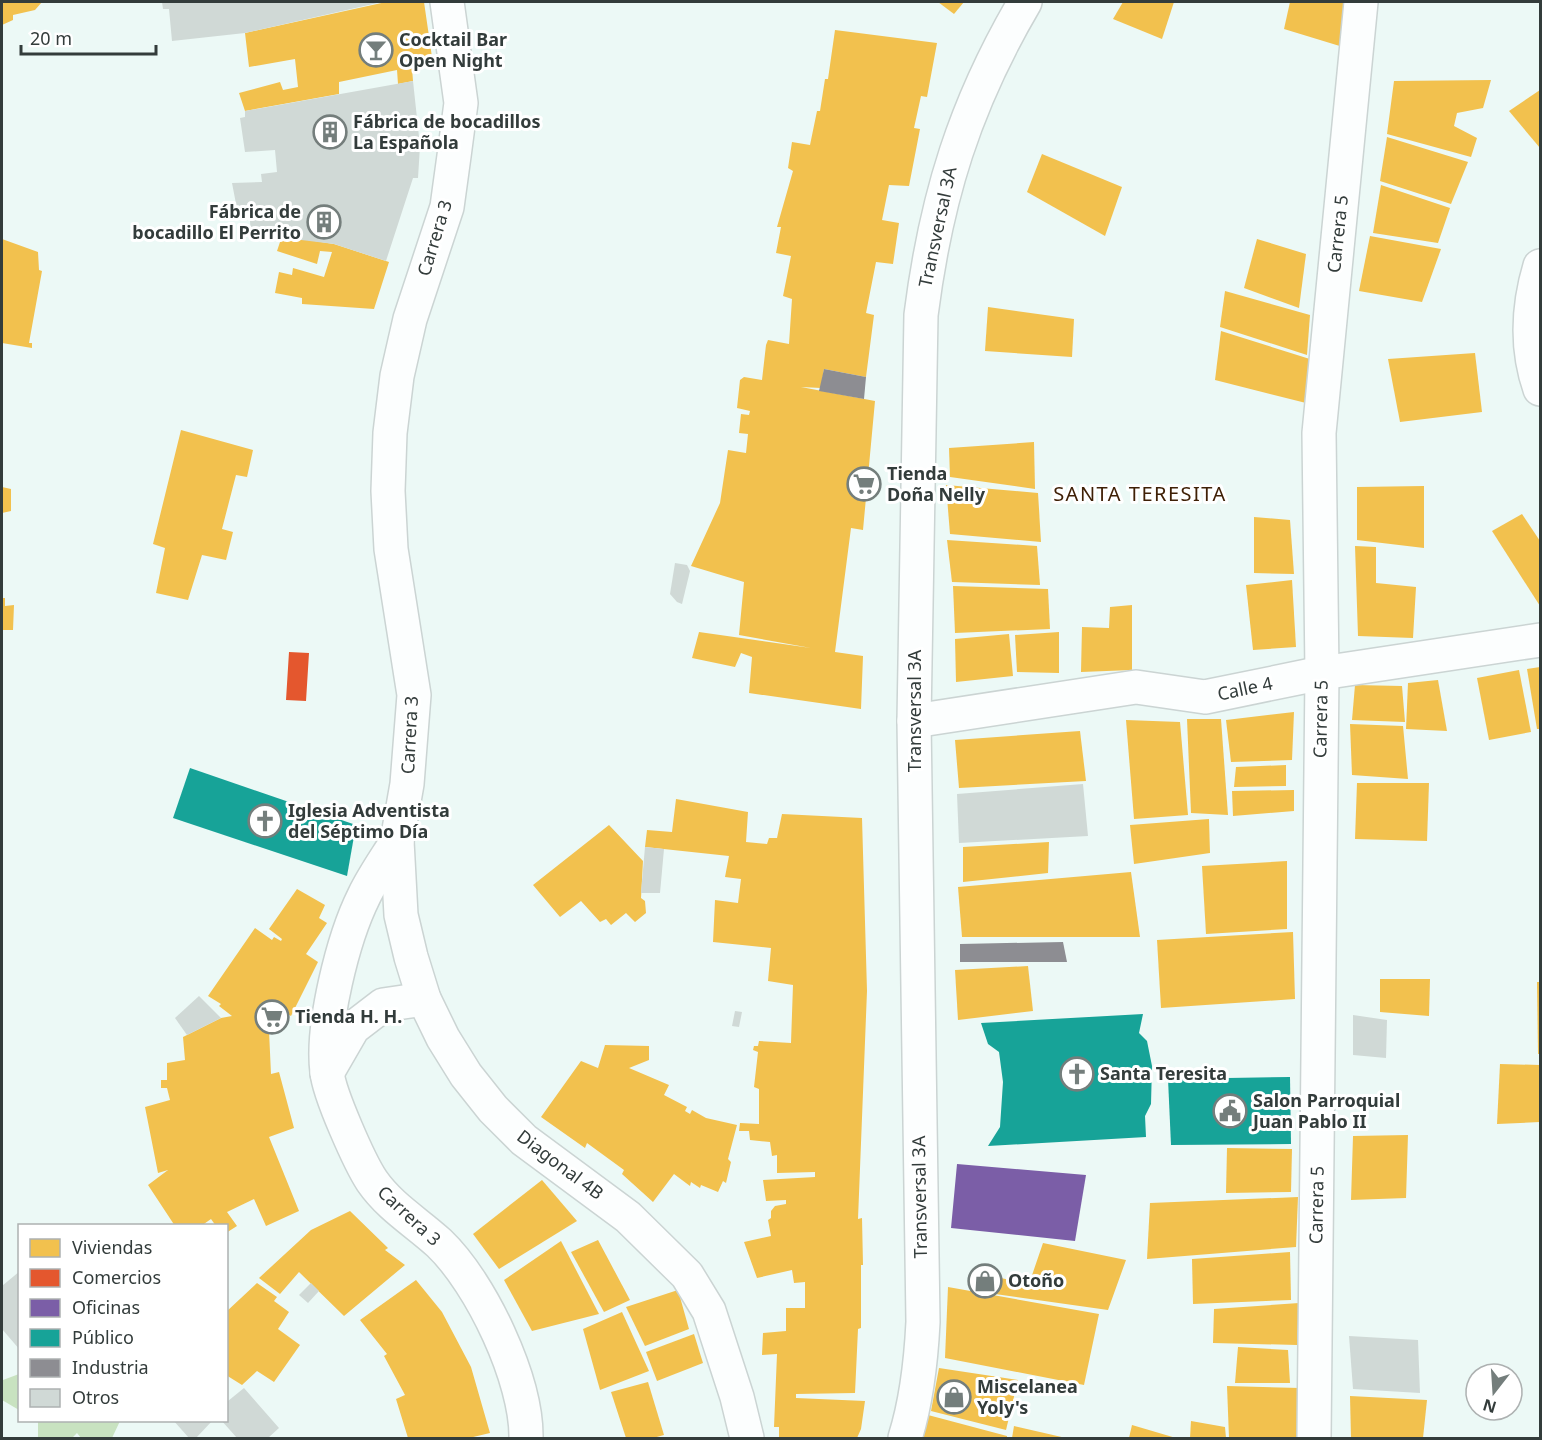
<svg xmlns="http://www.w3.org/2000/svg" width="1542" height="1440" font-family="'Noto Sans',sans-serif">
<rect width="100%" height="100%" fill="#ecf9f6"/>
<g fill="#c8e2c0">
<path d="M19 1374H20L19 1410 2 1400 3 1380Z"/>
<path d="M38 1421V1420L120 1421 112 1438H81L77 1433 72 1438H38Z"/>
</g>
<g fill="#f2c14e">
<path d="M2 2H42L35 10 13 15V20L2 25Z"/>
<path d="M386 2H424L433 64 412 68 413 81 398 84 397 70 339 82V94L245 111 239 93 280 82 283 90 298 87 295 59 249 67 245 33Z"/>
<path d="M938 2H964L954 14Z"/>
<path d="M1123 2H1174L1162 39 1113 19Z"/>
<path d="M1290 2H1348L1343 47 1284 29Z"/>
<path d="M835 30 937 43 927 97 921 96 914 128 920 129 909 186 889 185 882 220 899 223 893 264 876 262 866 313 874 315 866 377 824 369 821 388 801 387 875 401 863 530 851 528 835 652 863 656 861 709 749 693 752 657 741 653 735 667 692 658 699 632 811 648 739 635 744 582 691 566 720 503 728 450 746 453 748 434 739 433 741 414 749 415 750 411 737 408 740 380 744 377 762 380 766 345 768 340 789 344 792 299 783 296 791 256 776 253 781 227H777L793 171 788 168 792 142 810 145 817 111H820L825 79H828Z"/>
<path d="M1491 80 1483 108 1457 113 1454 126 1477 138 1471 157 1387 134 1394 81Z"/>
<path d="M1540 90V148L1509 111Z"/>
<path d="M1387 137 1468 162 1451 204 1380 181Z"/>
<path d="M1042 154 1122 187 1105 236 1027 192Z"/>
<path d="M1381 185 1450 208 1438 243 1373 233Z"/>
<path d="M282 236 334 244 389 262 374 309 302 304V298L275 293 279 272 292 275 293 268 324 277 332 252 320 251 317 264 277 251Z"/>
<path d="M1370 236 1441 249 1422 302 1359 291Z"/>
<path d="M2 239 38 252 39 270 42 271 29 343H32V348L2 343Z"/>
<path d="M1257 239 1306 254 1299 308 1244 288Z"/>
<path d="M1225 291 1310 315 1307 355 1220 327Z"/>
<path d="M988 307 1074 319 1072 357 985 351Z"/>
<path d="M1221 331 1313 360 1310 404 1215 380Z"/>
<path d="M1475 353 1482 412 1400 422 1388 359Z"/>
<path d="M181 430 253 450 247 477 236 475 222 529 233 532 226 560 202 555 188 600 156 593 165 548 153 544Z"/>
<path d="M1034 442 1035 489 950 477 949 448Z"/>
<path d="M946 485 1038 493 1041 542 950 534Z"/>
<path d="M1424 486V548L1357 540V487Z"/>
<path d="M2 487 11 489V511L2 513Z"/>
<path d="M1522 514 1540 541V606L1492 531Z"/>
<path d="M1254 517 1290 520 1294 574 1254 573Z"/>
<path d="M947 540 1037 546 1040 585 952 582Z"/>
<path d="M1355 546 1376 547V583L1416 587 1413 638 1358 636Z"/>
<path d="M1292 580 1296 647 1253 650 1246 585Z"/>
<path d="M953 586 1048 589 1050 629 955 633Z"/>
<path d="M2 598H5V606L14 605 13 630H2Z"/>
<path d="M1132 605V670L1081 672 1082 627 1109 628 1110 607Z"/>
<path d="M1059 632V673L1017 672 1015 635Z"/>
<path d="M1009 634 1013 676 956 682 955 639Z"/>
<path d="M1540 667V729H1537L1527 669Z"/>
<path d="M1519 670 1531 732 1489 740 1477 678Z"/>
<path d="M1438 680 1447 731 1406 729 1408 683Z"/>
<path d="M1355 685 1402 686 1405 722 1352 720Z"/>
<path d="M1294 712 1292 760 1231 762 1226 720Z"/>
<path d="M1187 719H1221L1228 815 1191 813Z"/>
<path d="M1126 720 1180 722 1188 815 1134 819Z"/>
<path d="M1350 724 1403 726 1408 779 1352 775Z"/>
<path d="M1080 731 1086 781 959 788 955 740Z"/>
<path d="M1286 765V786L1234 787 1236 767Z"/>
<path d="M1357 783H1429L1427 841 1355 839Z"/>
<path d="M1294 790V811L1233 816 1232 791Z"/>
<path d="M676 799 748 812 746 842 767 844 769 838H777L782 814 862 818 867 991 858 1219 862 1218 863 1265H861V1328L858 1329 855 1393 796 1394V1398L865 1401 861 1429 857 1438H779V1427H774L777 1354 762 1355 763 1333 786 1331V1308H805V1282L794 1283 792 1270 757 1278 744 1242 771 1236 768 1220 771 1218V1211L775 1206 786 1204V1200L766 1201 763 1180 815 1177V1172L777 1173V1155L772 1156 770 1142 750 1140 749 1131H739L740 1123 759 1124V1089L754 1087 758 1052 753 1050 754 1046H758L759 1041 791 1043 793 985 768 981 771 948 713 942 715 900 738 903 741 879 725 877 729 856 645 847 647 830 672 832Z"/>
<path d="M1209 819 1210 853 1134 864 1130 825Z"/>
<path d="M609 825 643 861 641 898 645 901 646 913 635 922 626 913 611 925 606 919 600 922 581 901 560 917 533 885Z"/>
<path d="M1049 842 1048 873 963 882V847Z"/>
<path d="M1287 861V929L1206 934 1202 866Z"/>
<path d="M1131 872 1140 937H962L958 887Z"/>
<path d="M297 889 325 905 319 918 327 923 306 954 318 962 291 1016 267 1004 264 1010 268 1009 271 1074 279 1072 294 1128 269 1137 299 1211 266 1226 254 1199 227 1212 237 1226 226 1233V1226H216L211 1219 201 1226H175L148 1185 168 1170 158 1173 145 1107 170 1100 167 1088H161V1080H167V1063L185 1060 183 1037 221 1018 232 1016 219 1006 221 1004 208 996 255 928 272 940 274 937 281 941 282 939 269 929Z"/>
<path d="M1293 932 1295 999 1161 1008 1157 940Z"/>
<path d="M1028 966 1033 1011 958 1020 955 970Z"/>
<path d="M1380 979H1430L1429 1016 1380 1012Z"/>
<path d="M1537 982H1540V1054H1538Z"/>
<path d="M605 1045 649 1046V1060L629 1068 669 1085 664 1095 687 1107 685 1111 690 1114 692 1110 706 1118 737 1125 728 1159 731 1162 726 1183 723 1181 718 1192 701 1185 700 1188 691 1182 690 1186 674 1174 653 1202 622 1174 624 1170 587 1143 585 1148 541 1117 581 1061 598 1068Z"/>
<path d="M1500 1064 1540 1065V1122L1497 1124Z"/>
<path d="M1408 1135 1406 1198 1351 1200 1353 1136Z"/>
<path d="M1227 1148 1292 1149 1291 1192 1226 1193Z"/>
<path d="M542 1180 577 1221 499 1269 473 1234Z"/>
<path d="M1298 1197 1296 1247 1147 1259 1150 1203Z"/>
<path d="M350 1211 388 1248 385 1250 405 1265 344 1316 299 1272 280 1294 259 1278 311 1230Z"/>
<path d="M598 1240 630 1300 604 1312 571 1252Z"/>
<path d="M561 1241 599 1314 532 1331 504 1280Z"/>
<path d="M1043 1243 1126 1260 1108 1310 974 1291 978 1273 1029 1284Z"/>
<path d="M1290 1252 1291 1300 1193 1304 1192 1259Z"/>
<path d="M416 1280 442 1312 471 1367 490 1433 469 1438H408L396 1399 405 1395 384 1356 387 1354 360 1320Z"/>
<path d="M257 1283 277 1297 274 1301 289 1312 278 1329 300 1345 274 1382 257 1371 242 1385 226 1375V1312Z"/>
<path d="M948 1287 1099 1314 1084 1385 945 1358Z"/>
<path d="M678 1290 689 1329 645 1346 626 1307Z"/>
<path d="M1299 1303 1297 1345 1213 1343 1214 1309Z"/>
<path d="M622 1312 649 1371 600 1390 583 1329Z"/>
<path d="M694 1334 703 1363 657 1381 646 1352Z"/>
<path d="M1238 1347 1288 1350 1290 1383H1235Z"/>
<path d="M939 1368 1018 1380 1006 1430 931 1411Z"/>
<path d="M648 1382 664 1435 653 1438H626L611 1392Z"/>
<path d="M1227 1386 1300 1388V1438H1229Z"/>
<path d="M1350 1396 1427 1400 1423 1438H1351Z"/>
<path d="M928 1415 1007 1436V1438H918Z"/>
<path d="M1191 1421 1225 1427 1226 1438H1190Z"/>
<path d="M1132 1425 1176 1438H1129Z"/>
<path d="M1014 1426 1066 1438H1012Z"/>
</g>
<path fill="#e4572e" d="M289 652 309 653 306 701 286 700Z"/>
<path fill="#7b5ea7" d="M957 1164 1086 1175 1075 1241 951 1228Z"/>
<g fill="#17a398">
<path d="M190 768 356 825 347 876 173 818Z"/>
<path d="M1143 1014 1139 1033 1147 1041 1152 1066 1151 1104 1145 1116 1146 1137 988 1146 1000 1127 1003 1082 999 1052 988 1044 981 1023Z"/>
<path d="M1290 1077 1291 1144 1171 1145 1168 1079Z"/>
</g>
<g fill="#8d8d92">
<path d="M824 369 866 377 864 399 819 391Z"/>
<path d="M1063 942 1067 962H960V944Z"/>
</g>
<g fill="#d0d9d6">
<path d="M162 2H382L245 33 172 41 169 9H163Z"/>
<path d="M413 81 420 146 418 178H413L386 261 334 244 251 234 249 209H237L232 183 262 182 261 174 277 172 275 150 245 152 240 118 245 117V111Z"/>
<path d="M675 563 687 565 690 571 682 604 677 602 670 594Z"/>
<path d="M1083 784 1088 836 959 843 957 794Z"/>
<path d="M645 847 664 849 660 893H641Z"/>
<path d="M199 996 221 1018 187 1035 175 1018Z"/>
<path d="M735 1011 742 1012 739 1027 732 1026Z"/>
<path d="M1353 1015 1387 1020 1386 1058 1353 1055Z"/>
<path d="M20 1271V1350L2 1329V1286Z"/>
<path d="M311 1283 319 1291 308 1303 299 1295Z"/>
<path d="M1349 1336 1418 1340 1420 1393 1353 1389Z"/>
<path d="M244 1388 279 1428 268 1438H237L221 1420H226L228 1401Z"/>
<path d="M173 1420H213L196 1438H189Z"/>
</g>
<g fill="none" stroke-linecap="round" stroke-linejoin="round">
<g stroke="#cbd4d3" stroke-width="36">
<g id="street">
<path d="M914 721 1136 687 1205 697 1322 673 1540 640"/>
<path d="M327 1073 353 1028 383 1005 424 999"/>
<path d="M905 1438C917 1400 921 1362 923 1322L914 721 921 315C936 197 965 104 1025 2"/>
</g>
</g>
<g stroke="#cbd4d3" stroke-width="36">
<g id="secondary">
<path d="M397 841C386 859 373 877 364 896 343 938 321 1026 327 1072 329 1094 360 1163 372 1181 390 1207 416 1222 439 1243 481 1283 527 1380 526 1438"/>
<path d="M1314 1438 1322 673 1319 433 1361 2"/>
</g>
</g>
<g stroke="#cbd4d3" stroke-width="36">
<g id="primary">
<path d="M447 2 461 103 454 156 447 207 410 319 397 376 390 433 388 491 391 549 414 695 407 784 397 841 401 915 411 957 424 999 443 1038 466 1075 493 1109 524 1140 628 1217 687 1275 709 1311 737 1397 747 1438"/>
<path d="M1540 266C1528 306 1526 349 1540 389"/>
</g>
</g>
<use href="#street" stroke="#fcfefe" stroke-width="33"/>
<use href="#secondary" stroke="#fcfefe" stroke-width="33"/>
<use href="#primary" stroke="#fcfefe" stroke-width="33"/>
</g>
<defs>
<g id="bar-ring" transform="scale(1.725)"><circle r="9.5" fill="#fff" stroke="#747e7c" stroke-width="1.5"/><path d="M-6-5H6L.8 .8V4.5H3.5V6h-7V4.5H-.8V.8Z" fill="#747e7c"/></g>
<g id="building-ring" transform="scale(1.725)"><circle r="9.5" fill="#fff" stroke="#747e7c" stroke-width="1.5"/><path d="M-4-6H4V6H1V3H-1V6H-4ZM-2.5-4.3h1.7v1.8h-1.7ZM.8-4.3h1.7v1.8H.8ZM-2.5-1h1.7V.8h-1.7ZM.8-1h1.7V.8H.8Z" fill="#747e7c"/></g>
<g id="supermarket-ring" transform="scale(1.725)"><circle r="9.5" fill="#fff" stroke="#747e7c" stroke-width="1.5"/><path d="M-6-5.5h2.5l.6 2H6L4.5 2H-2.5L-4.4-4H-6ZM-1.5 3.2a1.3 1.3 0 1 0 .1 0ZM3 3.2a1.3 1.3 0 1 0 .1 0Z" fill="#747e7c"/></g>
<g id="church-ring" transform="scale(1.725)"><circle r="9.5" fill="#fff" stroke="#747e7c" stroke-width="1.5"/><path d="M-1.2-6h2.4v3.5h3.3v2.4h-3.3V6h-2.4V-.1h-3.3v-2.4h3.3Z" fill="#747e7c"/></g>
<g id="civic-ring" transform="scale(1.725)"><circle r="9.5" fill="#fff" stroke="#747e7c" stroke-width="1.5"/><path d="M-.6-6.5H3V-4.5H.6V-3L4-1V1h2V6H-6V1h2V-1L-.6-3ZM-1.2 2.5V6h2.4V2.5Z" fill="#747e7c"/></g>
<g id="shop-ring" transform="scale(1.725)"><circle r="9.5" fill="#fff" stroke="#747e7c" stroke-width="1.5"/><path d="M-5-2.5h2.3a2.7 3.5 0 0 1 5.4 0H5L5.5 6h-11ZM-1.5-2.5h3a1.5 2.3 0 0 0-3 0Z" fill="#747e7c"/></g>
</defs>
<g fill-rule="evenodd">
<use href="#bar-ring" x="376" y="50"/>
<use href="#building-ring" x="330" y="132"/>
<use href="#building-ring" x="324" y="222"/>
<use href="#supermarket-ring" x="864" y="484"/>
<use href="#church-ring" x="265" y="821"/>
<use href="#supermarket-ring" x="272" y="1017"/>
<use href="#church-ring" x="1077" y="1074"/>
<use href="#civic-ring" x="1230" y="1111"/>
<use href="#shop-ring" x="985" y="1281"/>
<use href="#shop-ring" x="954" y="1397"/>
</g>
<g text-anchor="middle" stroke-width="6" stroke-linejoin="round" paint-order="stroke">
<g font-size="18" font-weight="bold" fill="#333c3b" stroke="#fff" text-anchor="start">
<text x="399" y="46">Cocktail Bar<tspan x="399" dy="21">Open Night</tspan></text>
<text x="353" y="128">Fábrica de bocadillos<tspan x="353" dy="21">La Española</tspan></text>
<text x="301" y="218" text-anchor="end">Fábrica de<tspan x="301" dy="21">bocadillo El Perrito</tspan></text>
<text x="887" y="480">Tienda<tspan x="887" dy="21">Doña Nelly</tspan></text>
<text x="288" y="817">Iglesia Adventista<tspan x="288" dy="21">del Séptimo Día</tspan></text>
<text x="295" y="1023">Tienda H. H.</text>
<text x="1100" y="1080">Santa Teresita</text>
<text x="1253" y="1107">Salon Parroquial<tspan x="1253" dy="21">Juan Pablo II</tspan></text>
<text x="1008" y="1287">Otoño</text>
<text x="977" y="1393">Miscelanea<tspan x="977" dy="21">Yoly's</tspan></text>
</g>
<g font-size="18" fill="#333c3b" stroke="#fff">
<text transform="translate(938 227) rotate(-78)" y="6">Transversal 3A</text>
<text transform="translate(1338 234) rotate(-84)" y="6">Carrera 5</text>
<text transform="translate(435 238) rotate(-73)" y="6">Carrera 3</text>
<text transform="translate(1245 689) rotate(-12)" y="6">Calle 4</text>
<text transform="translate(915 711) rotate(-90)" y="6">Transversal 3A</text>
<text transform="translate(1321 719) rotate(-89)" y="6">Carrera 5</text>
<text transform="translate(410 735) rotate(-87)" y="6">Carrera 3</text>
<text transform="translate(560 1165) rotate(37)" y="6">Diagonal 4B</text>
<text transform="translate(920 1197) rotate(-91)" y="6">Transversal 3A</text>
<text transform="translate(1317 1205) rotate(-89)" y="6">Carrera 5</text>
<text transform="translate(409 1216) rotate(43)" y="6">Carrera 3</text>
</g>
<g font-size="20" letter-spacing="1.5" fill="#3f2006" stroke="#fff">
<text x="1140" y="501">SANTA TERESITA</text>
</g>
</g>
<rect width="1542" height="1440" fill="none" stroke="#333c3b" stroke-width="6"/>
<rect x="18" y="1224" width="210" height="198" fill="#ffffff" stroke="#adb1b1" stroke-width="1.5"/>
<rect x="30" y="1239" width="30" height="18" fill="#f2c14e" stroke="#adb1b1" stroke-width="1.5"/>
<text x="72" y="1254" font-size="18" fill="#333c3b">Viviendas</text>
<rect x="30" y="1269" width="30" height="18" fill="#e4572e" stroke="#adb1b1" stroke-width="1.5"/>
<text x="72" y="1284" font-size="18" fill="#333c3b">Comercios</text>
<rect x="30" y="1299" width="30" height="18" fill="#7b5ea7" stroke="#adb1b1" stroke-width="1.5"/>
<text x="72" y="1314" font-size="18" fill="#333c3b">Oficinas</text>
<rect x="30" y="1329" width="30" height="18" fill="#17a398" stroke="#adb1b1" stroke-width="1.5"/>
<text x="72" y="1344" font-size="18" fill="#333c3b">Público</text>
<rect x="30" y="1359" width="30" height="18" fill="#8d8d92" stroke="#adb1b1" stroke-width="1.5"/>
<text x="72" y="1374" font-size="18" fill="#333c3b">Industria</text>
<rect x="30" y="1389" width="30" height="18" fill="#d0d9d6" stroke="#adb1b1" stroke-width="1.5"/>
<text x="72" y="1404" font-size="18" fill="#333c3b">Otros</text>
<g transform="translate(1494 1392) rotate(197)"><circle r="28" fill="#ffffff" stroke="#adb1b1" stroke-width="1.5"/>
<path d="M0-4.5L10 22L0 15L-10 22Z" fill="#747e7c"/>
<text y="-9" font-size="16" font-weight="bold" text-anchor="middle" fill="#333c3b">N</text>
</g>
<path d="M21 45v9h135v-9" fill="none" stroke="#333c3b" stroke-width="3"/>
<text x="30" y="45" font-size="18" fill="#333c3b" stroke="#ffffff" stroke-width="4.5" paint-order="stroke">20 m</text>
</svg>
